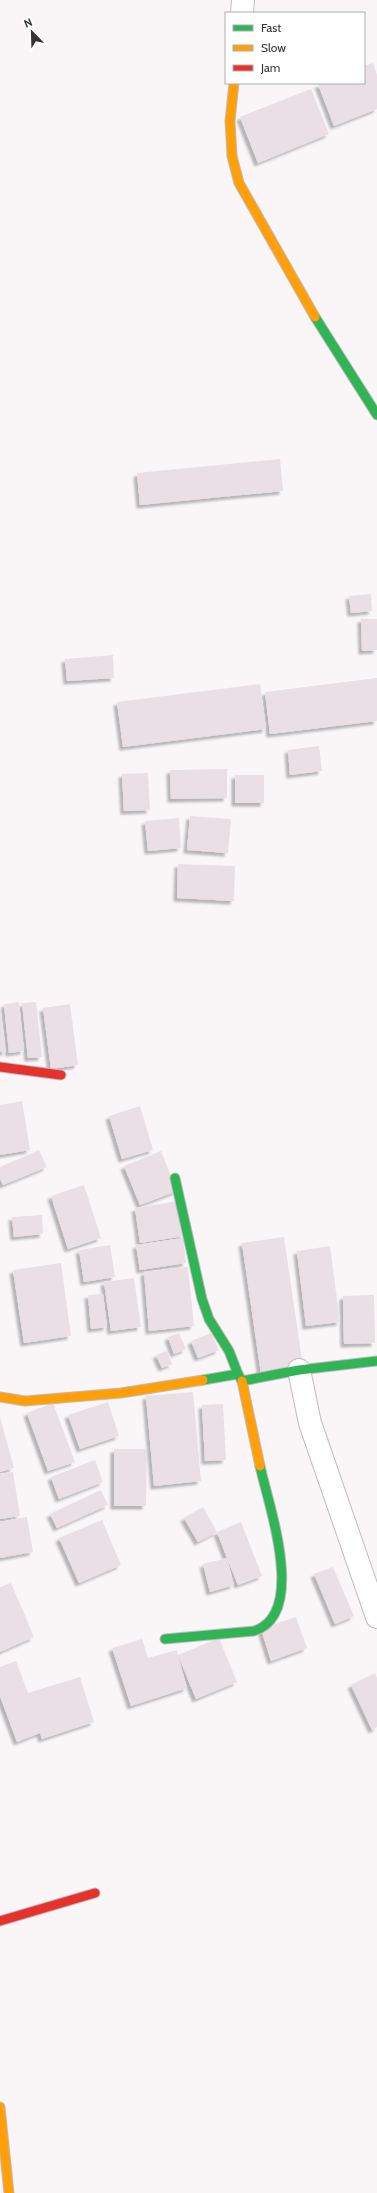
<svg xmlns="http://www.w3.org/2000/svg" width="377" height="2193" font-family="Cabin,sans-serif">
<defs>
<filter id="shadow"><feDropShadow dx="-3.5" dy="3.5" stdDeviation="1" flood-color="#0004"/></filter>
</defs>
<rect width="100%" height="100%" fill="#faf6f8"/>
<g fill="#eadfe5" filter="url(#shadow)">
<path d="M373 63 377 75V109L334 126 318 84 364 83V66Z"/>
<path d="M311 89 329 134 258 163 240 117Z"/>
<path d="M280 459 283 491 140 505 137 473Z"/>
<path d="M371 594 372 611 351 613 349 596Z"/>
<path d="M361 619H377V650L362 651Z"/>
<path d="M113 655 114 678 67 681 65 659Z"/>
<path d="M377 678V721L270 734 265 692Z"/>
<path d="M260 684 266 729 123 747 117 702Z"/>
<path d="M319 746 322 771 290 775 288 750Z"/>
<path d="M227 769V798L171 799 170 770Z"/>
<path d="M148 773 150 810 124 811 122 774Z"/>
<rect x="235" y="775" width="29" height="28"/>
<path d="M190 816 231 819 228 853 187 850Z"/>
<path d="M179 818 181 848 148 851 145 821Z"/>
<path d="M178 864 235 866 234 901 177 898Z"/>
<path d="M19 1002 24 1051 9 1053 4 1004Z"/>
<path d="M36 1002 42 1057 28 1058 22 1003Z"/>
<path d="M70 1004 78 1065 51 1069 43 1008Z"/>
<path d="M0 1006 6 1052H0Z"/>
<path d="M22 1101 30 1150 0 1155V1105Z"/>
<path d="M140 1106 153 1150 122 1159 109 1116Z"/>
<path d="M39 1150 47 1167 3 1185 0 1179V1167Z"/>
<path d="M161 1151 177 1191 140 1205 124 1166Z"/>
<path d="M84 1185 101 1238 68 1249 51 1196Z"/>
<path d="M178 1201 184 1236 140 1243 135 1208Z"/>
<path d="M42 1215 43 1234 14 1237 12 1217Z"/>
<path d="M284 1237 303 1367 261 1374 242 1243Z"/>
<path d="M183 1238 186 1263 140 1270 136 1245Z"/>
<path d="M110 1245 115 1277 84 1282 79 1250Z"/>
<path d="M330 1246 340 1322 306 1326 297 1251Z"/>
<path d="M61 1263 71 1336 24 1343 13 1270Z"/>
<path d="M188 1267 194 1326 149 1331 144 1272Z"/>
<path d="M134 1278 141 1327 111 1331 104 1282Z"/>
<path d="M103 1294 107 1327 91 1329 88 1295Z"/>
<path d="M374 1295 375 1343 344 1344 343 1296Z"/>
<path d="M179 1333 186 1349 174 1354 168 1337Z"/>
<path d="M211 1333 219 1350 198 1358 191 1341Z"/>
<path d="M167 1351 172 1364 162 1368 156 1355Z"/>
<path d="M193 1392 201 1481 154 1486 146 1396Z"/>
<path d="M108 1402 119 1436 80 1449 68 1415Z"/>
<path d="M53 1403 75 1462 48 1471 27 1413Z"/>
<path d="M223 1404 226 1460 205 1461 202 1405Z"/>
<path d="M0 1417 14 1468 0 1472Z"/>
<path d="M114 1449H147L146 1506H114Z"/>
<path d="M95 1460 103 1482 59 1499 51 1477Z"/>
<path d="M13 1472 20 1516 0 1519V1474Z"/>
<path d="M101 1490 108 1505 57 1528 50 1514Z"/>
<path d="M203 1507 217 1532 198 1542 184 1518Z"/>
<path d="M27 1517 33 1552 0 1558V1522Z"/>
<path d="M102 1520 121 1565 79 1583 59 1538Z"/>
<path d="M241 1522 262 1576 238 1585 227 1558 234 1585 210 1592 203 1564 227 1558 217 1532Z"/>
<path d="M333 1567 354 1616 335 1624 314 1574Z"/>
<path d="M11 1583 34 1637 0 1652V1587Z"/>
<path d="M296 1617 307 1648 271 1661 261 1629Z"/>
<path d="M219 1638 237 1682 196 1699 178 1655 187 1688 131 1706 112 1648 142 1639 148 1658 177 1650 178 1655Z"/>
<path d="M16 1661 28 1693 80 1677 94 1722 42 1739 40 1733 17 1742 0 1696V1667Z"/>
<path d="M375 1673 377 1678V1727L372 1730 351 1685Z"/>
</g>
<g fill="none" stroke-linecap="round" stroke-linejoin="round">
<g stroke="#c0bdbf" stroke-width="24">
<g id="street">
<path d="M242 13 243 0"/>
<path d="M299 1370 310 1423 377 1617"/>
</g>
</g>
<g stroke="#c0bdbf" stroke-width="11">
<g id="fast">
<path d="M315 317 377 415"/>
<path d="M175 1178 202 1299 209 1319 229 1351 238 1374"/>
<path d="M203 1380 238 1374 242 1381 299 1370 377 1361"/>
<path d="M165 1639 254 1631C308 1614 268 1504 260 1466"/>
</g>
</g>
<g stroke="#c0bdbf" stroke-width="11">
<g id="slow">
<path d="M234 83 230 121 232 156 239 183 315 317"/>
<path d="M242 1381 260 1466"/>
<path d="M0 1397 25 1401 121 1393 203 1380"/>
<path d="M0 2107 9 2193"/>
</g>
</g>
<g stroke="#c0bdbf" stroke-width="11">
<g id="jam">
<path d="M0 1067 61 1075"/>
<path d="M0 1921 95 1893"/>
</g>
</g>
<use href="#street" stroke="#fefefe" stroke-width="22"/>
<use href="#fast" stroke="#30b455" stroke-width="9"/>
<use href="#slow" stroke="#ff9f0a" stroke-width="9"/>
<use href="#jam" stroke="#e5322d" stroke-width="9"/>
</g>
<rect x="225" y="12" width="140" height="72" fill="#ffffff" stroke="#aeadae"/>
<rect x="233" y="25" width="20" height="6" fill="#30b455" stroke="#aeadae"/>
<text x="261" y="32" font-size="12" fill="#353234">Fast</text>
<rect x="233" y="45" width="20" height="6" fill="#ff9f0a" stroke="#aeadae"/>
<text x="261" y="52" font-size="12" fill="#353234">Slow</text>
<rect x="233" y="65" width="20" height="6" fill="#e5322d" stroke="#aeadae"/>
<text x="261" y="72" font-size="12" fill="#353234">Jam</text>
<g transform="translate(32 32) rotate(337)" stroke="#ffffff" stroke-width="3" paint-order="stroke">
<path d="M0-3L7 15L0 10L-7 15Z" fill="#353234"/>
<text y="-6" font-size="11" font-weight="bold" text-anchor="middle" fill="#353234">N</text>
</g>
</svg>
